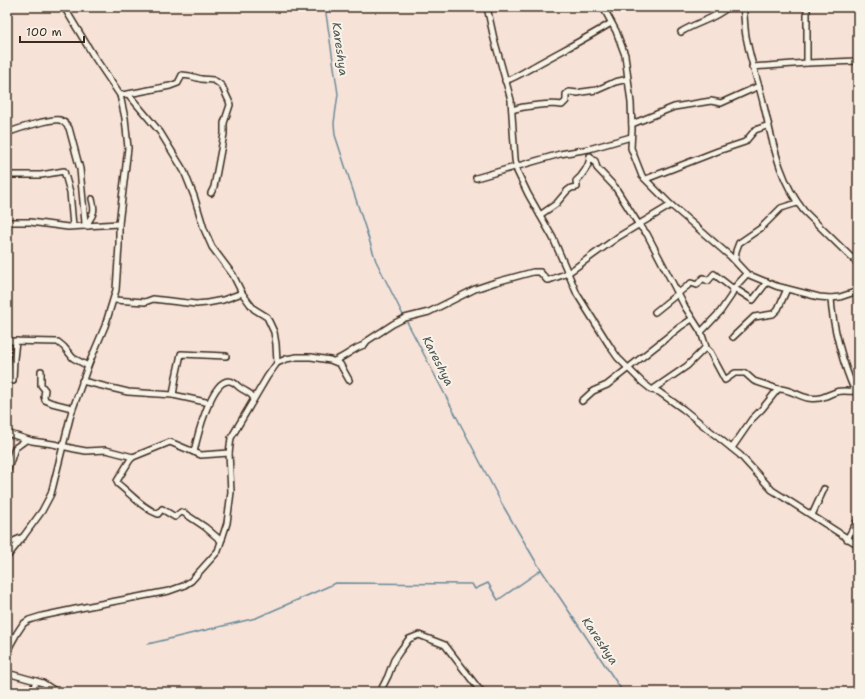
<svg xmlns="http://www.w3.org/2000/svg" width="865" height="699" font-family="'Shantell Sans',sans-serif">
<rect width="100%" height="100%" fill="#f7e2d8"/>
<filter id="ink" filterUnits="userSpaceOnUse"><feTurbulence type="fractalNoise" baseFrequency=".025" numOctaves="2"/><feDisplacementMap in="SourceGraphic" scale="8" xChannelSelector="R" yChannelSelector="G"/><feConvolveMatrix kernelMatrix="1 2 1 2 8 2 1 2 1" color-interpolation-filters="sRGB"/></filter>
<g filter="url(#ink)">
<g fill="none" stroke-linecap="round" stroke-linejoin="round">
<g stroke="#6a8b98" stroke-width="1.5">
<path d="M325 7 338 94 334 123 335 135 376 261 404 317"/>
<path d="M406 320 502 504 536 562 623 692"/>
<path d="M148 644 256 618 336 583 472 584 475 589 488 583 498 600 541 570"/>
</g>
<g stroke="#3b2a1e" stroke-width="8">
<g id="minor">
<path d="M487 7 494 39 511 100 515 159 517 171 528 194 553 238 577 294 611 348 618 358 642 382 652 390 659 392 683 409 740 455 772 490 858 545"/>
<path d="M603 7 616 31 625 55 631 103 632 129 631 148 642 176 671 205 730 256 747 274 776 286 819 297 831 298 840 297 858 291"/>
<path d="M743 7C745 18 744 30 747 41 751 63 759 84 764 106 773 143 779 180 804 211L858 264"/>
<path d="M807 7V63"/>
<path d="M681 32C697 22 713 20 728 7"/>
<path d="M752 67 807 63 858 61"/>
<path d="M505 81C517 77 527 70 538 64 563 50 587 38 611 23"/>
<path d="M128 94 170 86 178 83 182 75 190 76 201 79 213 80 217 82 222 86 229 101 230 105 224 123V134L214 187 211 193"/>
<path d="M120 95 128 94 160 132 184 171 194 196 204 229 212 247 233 275 242 293 250 304 254 309 267 317 274 332 276 344 277 363"/>
<path d="M512 110C523 106 551 103 562 105L566 101V94L569 92 578 93 582 92 597 90 615 82 628 79"/>
<path d="M632 124 674 107 711 101 721 103 759 86"/>
<path d="M7 133C17 129 51 118 60 120 65 122 66 124 69 128L80 169 85 223 84 226"/>
<path d="M590 157 595 161 597 168 615 187 639 225 647 234 685 307 701 332"/>
<path d="M7 175H41L64 171 70 192 73 226"/>
<path d="M476 178 560 154 589 149 631 137"/>
<path d="M646 179 718 151 745 142 755 130 769 125"/>
<path d="M540 215 556 204 567 191 571 188 577 187 576 181C582 176 590 165 590 156"/>
<path d="M7 222H30L68 227 119 224"/>
<path d="M88 226C87 220 92 219 93 213 95 209 93 203 92 199"/>
<path d="M735 261 736 251 739 243 761 228 781 208 797 203"/>
<path d="M831 298C832 324 844 368 855 391"/>
<path d="M114 300 145 302 153 299 196 304 207 303 223 300 242 293"/>
<path d="M655 312 691 283 697 285 703 278 708 281 714 274 732 288H734L753 300 767 282"/>
<path d="M733 337 754 317 773 314 778 309 787 289"/>
<path d="M7 341 58 342 64 347 73 358 88 366"/>
<path d="M705 347 710 352 725 380 735 373H745L754 381 778 389"/>
<path d="M334 361C345 357 354 348 364 345L367 341 393 324 405 318 429 312 475 289 496 282 533 272H540L547 280H549L568 273 618 237 671 205"/>
<path d="M41 371V385L45 390 44 396 45 400 52 403 72 408"/>
<path d="M13 381 14 359 16 341"/>
<path d="M82 381 128 392 173 395 210 403"/>
<path d="M652 390 687 366 706 347 701 332 720 312 731 296 734 288 747 274"/>
<path d="M173 395 176 377 181 354 226 356"/>
<path d="M582 401 593 391 607 385 680 327 692 319"/>
<path d="M7 433 32 441 53 444 75 449 86 451 106 450 133 457 170 442 201 455 229 453"/>
<path d="M732 448 752 419 762 409 778 389C788 388 798 396 808 398 822 400 824 396 836 392 842 390 851 392 858 391"/>
<path d="M194 452C197 438 211 380 229 381 233 381 236 384 239 387 245 392 249 391 254 398"/>
<path d="M133 457 130 460 117 481 118 484C131 494 142 508 158 514L162 509 175 517 181 512 184 513 205 527 219 539H222"/>
<path d="M7 472 15 448 26 440"/>
<path d="M7 476V483"/>
<path d="M812 515 824 489"/>
<path d="M847 539 858 520"/>
<path d="M7 544 23 537"/>
<path d="M7 557 23 537 42 511 51 494 71 414 88 366 105 326 116 290 119 245V224L128 148 125 118 120 95 93 55 64 7"/>
<path d="M7 651 17 633 23 624 29 620 42 616 90 606 169 591 183 586 191 581 218 551 227 523 231 492 229 453 231 438 267 377 277 363 286 359 297 357H311L330 360 340 364 349 380"/>
<path d="M7 673 43 683 57 692"/>
<path d="M32 692 36 681"/>
<path d="M380 692 388 676 394 660 400 651 409 639 419 635 445 645 478 688 483 692"/>
</g>
</g>
<use href="#minor" stroke="#f7f3e8" stroke-width="5"/>
</g>
</g>
<g text-anchor="middle" stroke-width="4" stroke-linejoin="round" paint-order="stroke">
<g font-size="12" font-style="italic" fill="#4e5251" stroke="#f7f3e8">
<text transform="translate(340 49) rotate(82)" y="4">Kareshya</text>
<text transform="translate(438 361) rotate(63)" y="4">Kareshya</text>
<text transform="translate(600 641) rotate(56)" y="4">Kareshya</text>
</g>
</g>
<rect width="865" height="699" fill="none" stroke="#f7f3e8" stroke-width="24"/>
<rect x="12" y="12" width="841" height="675" fill="none" stroke="#3b2a1e" stroke-width="1.5" filter="url(#ink)"/>
<path d="M20 36v6h64v-6" fill="none" stroke="#3b2a1e" stroke-width="2"/>
<text x="26" y="36" font-size="12" fill="#3b2a1e" stroke="#f7f3e8" stroke-width="3" paint-order="stroke">100 m</text>
</svg>
